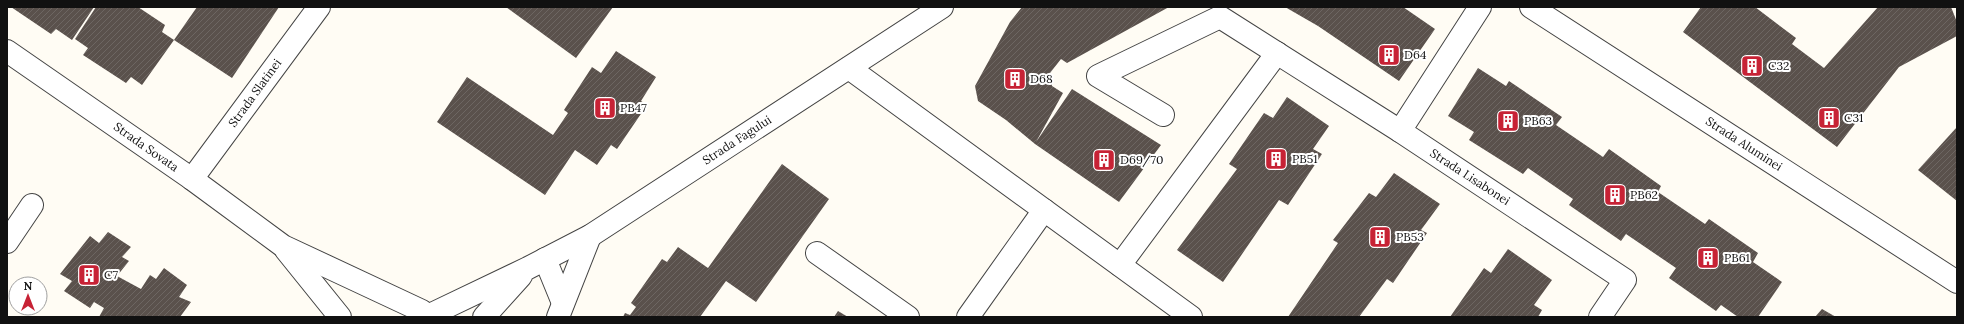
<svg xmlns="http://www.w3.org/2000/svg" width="1964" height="324" font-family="Lora,serif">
<defs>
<pattern id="building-hatch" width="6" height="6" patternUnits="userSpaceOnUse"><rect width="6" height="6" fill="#5a514c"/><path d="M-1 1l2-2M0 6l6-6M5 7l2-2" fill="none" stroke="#6d6662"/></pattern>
</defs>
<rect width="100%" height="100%" fill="#fffcf4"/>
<g fill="url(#building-hatch)">
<path d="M11 7H94L72 40 56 29 51 34Z"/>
<path d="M96 7H138L165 25 162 32 174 40 142 85 131 77 126 83 83 55 88 48 75 39Z"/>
<path d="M197 7H279L232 78 174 40Z"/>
<path d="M506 7H613L576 58Z"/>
<path d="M1022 7H1169L1067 63 1061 59 1050 73 1052 86 1063 93 1036 142 1072 89 1161 145 1119 202 1035 144 1006 120 978 101 975 86 1010 22Z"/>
<path d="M1285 7H1403L1435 29 1399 81 1318 26Z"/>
<path d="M1701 7H1755L1796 38 1792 44 1824 68 1878 7H1951L1957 22V36L1899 67 1837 147 1683 32Z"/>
<path d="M616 51 656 77 641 101 647 105 617 149 611 145 597 165 575 150 545 195 437 122 467 77 553 135 568 113 564 110 592 67 601 73Z"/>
<path d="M1478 68 1506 86 1509 81 1562 117 1556 125 1603 157 1609 149 1661 186 1658 192 1705 224 1709 219 1758 253 1753 262 1782 282 1758 317H1738L1721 305 1716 311 1669 278 1676 268 1626 234 1621 241 1569 205 1573 199 1528 168 1523 174 1469 140 1474 132 1448 116Z"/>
<path d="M1287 97 1329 126 1313 149 1322 154 1288 205 1279 200 1223 282 1177 250 1237 169 1229 164 1264 113 1273 118Z"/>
<path d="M1957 127V201L1918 170Z"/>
<path d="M782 164 829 199 756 302 726 281 700 317H623L625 313 630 315 636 307 631 303 662 259 667 262 678 247 708 268Z"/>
<path d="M1394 173 1440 204 1421 230 1427 233 1393 283 1387 279 1359 317H1288L1338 243 1333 240 1369 193 1376 197Z"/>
<path d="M108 232 131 247 122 257 129 261 117 276 141 289 150 275 156 279 164 268 187 285 179 297 191 302 180 317H99L104 308 94 302 90 308 64 291 72 281 60 274 90 236 99 243Z"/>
<path d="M1508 249 1552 280 1534 305 1542 310 1538 317H1450L1484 268 1491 273Z"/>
<path d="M1822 309 1836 317H1815Z"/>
<path d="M838 311 848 317H834Z"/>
</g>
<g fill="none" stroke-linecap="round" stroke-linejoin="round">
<g stroke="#444" stroke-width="24">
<g id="minor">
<path d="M1480 7 1400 131 1625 280 1600 317"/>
<path d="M1531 7 1957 282"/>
<path d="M7 51 192 179 283 246 422 311"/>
<path d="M849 68 1191 317"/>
<path d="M1163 115 1098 76 1220 17 1400 131"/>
<path d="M192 179 319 7"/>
<path d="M7 242 32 205"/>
<path d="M286 250 340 317"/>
<path d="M817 253 908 317"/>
<path d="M545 259 563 303"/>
<path d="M1120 265 1277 53"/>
<path d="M434 313 528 268 590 236 942 7"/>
<path d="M484 317 521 276"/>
<path d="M558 317 590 236"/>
<path d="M968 317 1044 210"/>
</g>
</g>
<use href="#minor" stroke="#fff" stroke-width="22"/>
</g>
<defs>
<g id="building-square" transform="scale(1.15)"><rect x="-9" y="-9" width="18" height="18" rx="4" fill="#c72235" stroke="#fff"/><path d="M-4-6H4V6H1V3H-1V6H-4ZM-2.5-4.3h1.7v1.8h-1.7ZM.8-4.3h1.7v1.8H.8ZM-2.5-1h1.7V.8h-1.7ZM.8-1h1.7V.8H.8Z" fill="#fff"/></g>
</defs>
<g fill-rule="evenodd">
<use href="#building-square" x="1389" y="55"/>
<use href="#building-square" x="1752" y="66"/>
<use href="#building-square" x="1015" y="79"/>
<use href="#building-square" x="605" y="108"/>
<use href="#building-square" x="1829" y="118"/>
<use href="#building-square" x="1508" y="121"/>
<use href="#building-square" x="1276" y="159"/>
<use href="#building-square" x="1104" y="160"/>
<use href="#building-square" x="1615" y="195"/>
<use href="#building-square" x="1380" y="237"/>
<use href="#building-square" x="1708" y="258"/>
<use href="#building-square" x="89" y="275"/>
</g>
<g text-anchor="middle" stroke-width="4" stroke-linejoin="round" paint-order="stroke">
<g font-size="12" fill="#111" stroke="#fff" text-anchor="start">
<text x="1404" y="59">D64</text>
<text x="1768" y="70">C32</text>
<text x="1030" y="83">D68</text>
<text x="620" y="112">PB47</text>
<text x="1844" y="122">C31</text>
<text x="1524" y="125">PB63</text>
<text x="1292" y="163">PB51</text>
<text x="1120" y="164">D69/70</text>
<text x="1630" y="199">PB62</text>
<text x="1396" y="241">PB53</text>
<text x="1724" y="262">PB61</text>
<text x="104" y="279">C7</text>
</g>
<g font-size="12" fill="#111" stroke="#fff">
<text transform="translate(255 93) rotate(-54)" y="4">Strada Slatinei</text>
<text transform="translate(737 140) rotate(-33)" y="4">Strada Fagului</text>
<text transform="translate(1744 144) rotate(33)" y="4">Strada Aluminei</text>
<text transform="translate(146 147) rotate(35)" y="4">Strada Sovata</text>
<text transform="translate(1470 177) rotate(33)" y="4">Strada Lisabonei</text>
</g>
</g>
<rect width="1964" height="324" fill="none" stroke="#111111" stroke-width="16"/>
<g transform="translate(28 296)"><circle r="19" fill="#ffffff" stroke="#a0a0a0"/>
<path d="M0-3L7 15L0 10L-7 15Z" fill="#c72235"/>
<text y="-6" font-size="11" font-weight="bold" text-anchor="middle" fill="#111111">N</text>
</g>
</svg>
